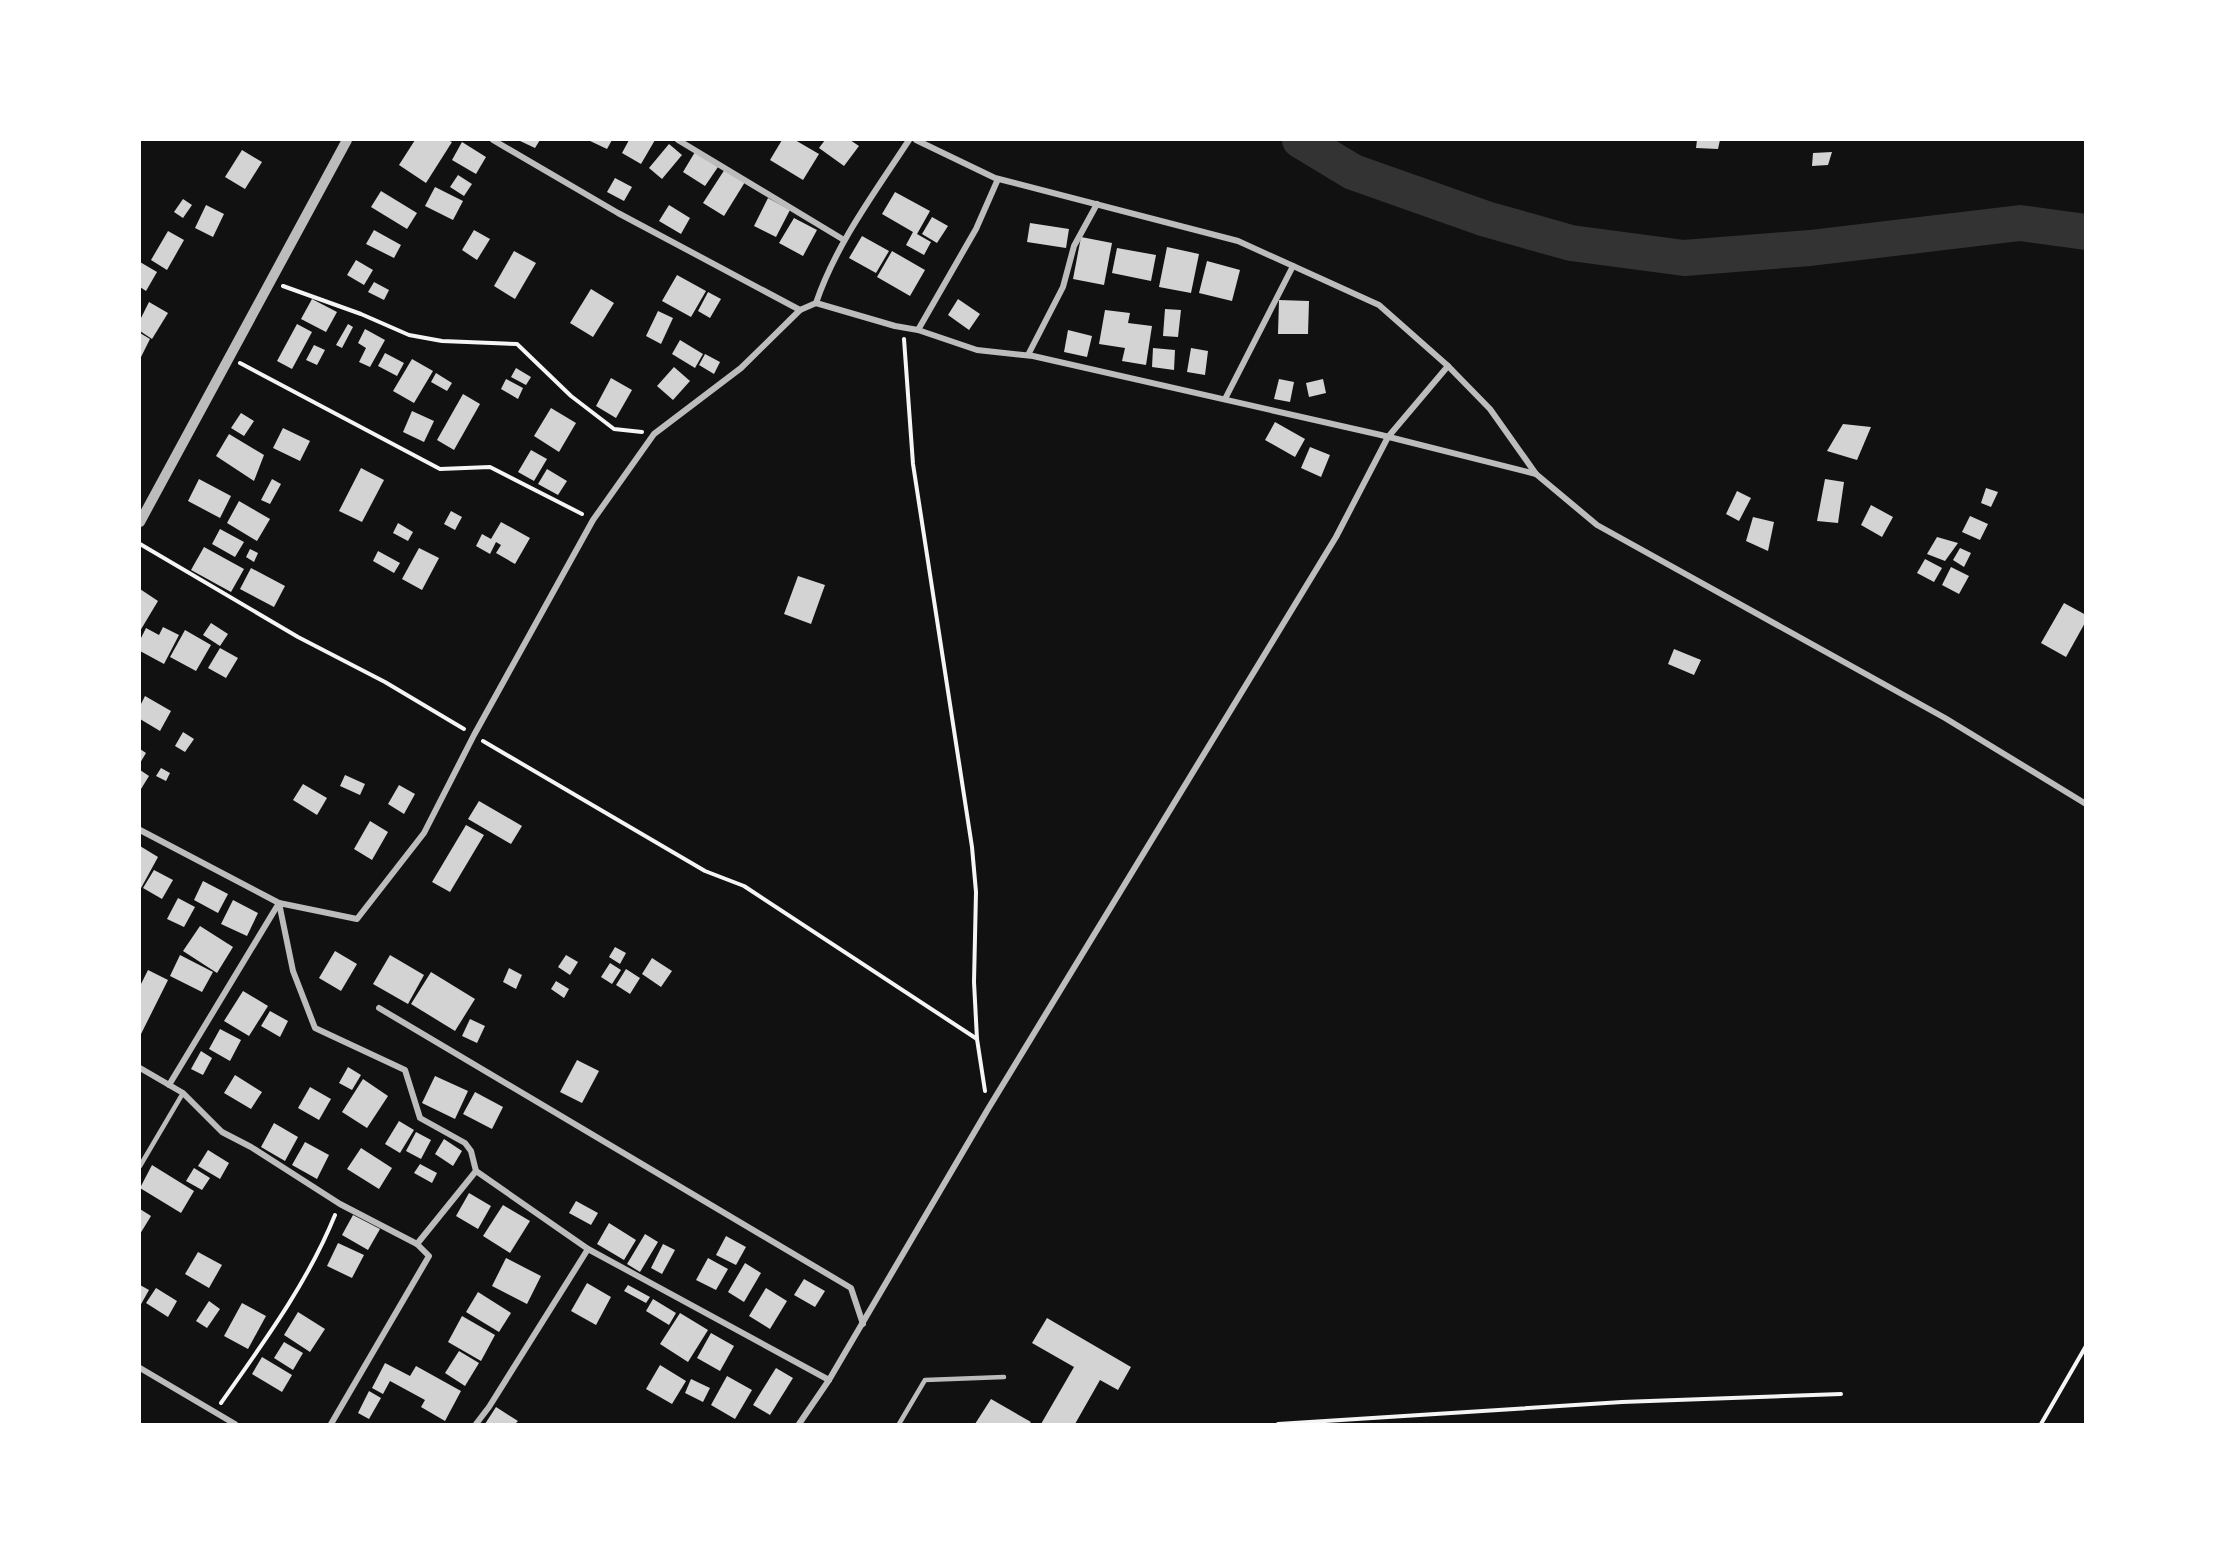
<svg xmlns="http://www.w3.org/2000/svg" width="2225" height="1564" font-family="Raleway,sans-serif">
<rect width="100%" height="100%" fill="#111"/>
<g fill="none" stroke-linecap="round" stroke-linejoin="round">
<path stroke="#333" stroke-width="36" d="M1300 140 1353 172 1486 219 1571 243 1684 258 1810 248 2020 223 2086 232"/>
</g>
<g fill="#d3d3d3">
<path d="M415 140H447L452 142 426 183 399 165Z"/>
<path d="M518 140H540L535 148Z"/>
<path d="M588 140H612L607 149Z"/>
<path d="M629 140H655L641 164 622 153Z"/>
<path d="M782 140H795L819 154 803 180 770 160Z"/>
<path d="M825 140H850L859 146 844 166 819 148Z"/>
<path d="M1697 140H1720L1718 149 1696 148Z"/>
<path d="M462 142 486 157 476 174 452 160Z"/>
<path d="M669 144 682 155 662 179 649 168Z"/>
<path d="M242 150 262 162 245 189 225 177Z"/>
<path d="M695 152 718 167 705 186 683 172Z"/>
<path d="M1832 152 1828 165 1812 166 1813 153Z"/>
<path d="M725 169 745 182 724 216 703 203Z"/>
<path d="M458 175 472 184 464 196 450 187Z"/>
<path d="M615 178 632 187 624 201 607 192Z"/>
<path d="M435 187 463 201 453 220 425 206Z"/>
<path d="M381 191 417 213 407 229 371 207Z"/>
<path d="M895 192 930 211 917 234 931 242 924 255 906 245 913 232 882 214Z"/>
<path d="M768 198 790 210 776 237 754 226Z"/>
<path d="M183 199 192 205 183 218 174 212Z"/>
<path d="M206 205 224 214 213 237 195 228Z"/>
<path d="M669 205 690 218 681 234 659 221Z"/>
<path d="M932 217 948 226 937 243 922 234Z"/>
<path d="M794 218 817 230 803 256 779 243Z"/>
<path d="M1030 223 1069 229 1066 248 1027 242Z"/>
<path d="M374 230 401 245 394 258 366 244Z"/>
<path d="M474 230 490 239 477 260 462 250Z"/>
<path d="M168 231 184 240 167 270 151 260Z"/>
<path d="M862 236 889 251 876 273 849 258Z"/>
<path d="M1081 237 1112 243 1104 285 1073 279Z"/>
<path d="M1167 247 1199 254 1191 293 1159 287Z"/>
<path d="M1117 248 1156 255 1151 281 1112 273Z"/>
<path d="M514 251 536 263 515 299 494 286Z"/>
<path d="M892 251 925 270 910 296 877 277Z"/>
<path d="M356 260 373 270 364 285 347 275Z"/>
<path d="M1207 261 1240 270 1232 301 1199 293Z"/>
<path d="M140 262 157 272 146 291 140 287Z"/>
<path d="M677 275 706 291 691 317 662 301Z"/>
<path d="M374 282 389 290 384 300 368 292Z"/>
<path d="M591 289 614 303 593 337 570 323Z"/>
<path d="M708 292 721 299 710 318 698 311Z"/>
<path d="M312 299 337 312 326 332 301 319Z"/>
<path d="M958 299 980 314 969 330 948 315Z"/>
<path d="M1279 300 1309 301 1308 334H1278Z"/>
<path d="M149 302 168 313 152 339 140 331V320Z"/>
<path d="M1165 309 1181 310 1178 337 1163 336Z"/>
<path d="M1105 310 1130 313 1128 323 1152 326 1146 365 1122 361 1125 348 1099 344Z"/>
<path d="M658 311 673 318 661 344 646 336Z"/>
<path d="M297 324 312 332 292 369 277 361Z"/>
<path d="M348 324 353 327 342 348 336 345Z"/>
<path d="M365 329 385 340 370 367 359 362 366 348 358 343Z"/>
<path d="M1068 330 1092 336 1087 357 1064 352Z"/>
<path d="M140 333 150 339 140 359Z"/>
<path d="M680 340 703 354 695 368 672 354Z"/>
<path d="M314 345 325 350 317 365 306 360Z"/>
<path d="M1153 348 1175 350 1174 370 1152 367Z"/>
<path d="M1191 348 1208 351 1205 375 1187 372Z"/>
<path d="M385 353 404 363 397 376 378 366Z"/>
<path d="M705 354 720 362 714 374 699 365Z"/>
<path d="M412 359 433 371 414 403 393 391Z"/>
<path d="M674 367 690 381 673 400 657 386Z"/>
<path d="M516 368 531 377 526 385 511 377Z"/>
<path d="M436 373 452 383 447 391 431 382Z"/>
<path d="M611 378 632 390 616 418 596 406Z"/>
<path d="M506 379 523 388 518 399 501 389Z"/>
<path d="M1279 379 1294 382 1290 402 1274 399Z"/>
<path d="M1323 379 1326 393 1309 397 1306 383Z"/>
<path d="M463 394 480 404 454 450 437 440Z"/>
<path d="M551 408 576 423 559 452 534 436Z"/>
<path d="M412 411 434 421 424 442 403 432Z"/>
<path d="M241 413 254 421 244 436 231 428Z"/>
<path d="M1275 422 1305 439 1295 457 1265 440Z"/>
<path d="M1843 424 1871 427 1857 460 1827 451Z"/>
<path d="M283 428 310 441 300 461 273 448Z"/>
<path d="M229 434 264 455 254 481 216 456Z"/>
<path d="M1310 447 1330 455 1321 477 1301 468Z"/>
<path d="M531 450 547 459 534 481 518 472Z"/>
<path d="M361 468 384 480 362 522 339 511Z"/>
<path d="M547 469 567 481 558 495 538 484Z"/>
<path d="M199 479 231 496 220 518 188 501Z"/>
<path d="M272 479 281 484 270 504 261 500Z"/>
<path d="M1825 479 1844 482 1838 523 1817 521Z"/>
<path d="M1986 488 1998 492 1991 507 1981 503Z"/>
<path d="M1737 491 1751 498 1739 521 1726 514Z"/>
<path d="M239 501 270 519 257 541 227 523Z"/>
<path d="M1871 505 1893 517 1882 537 1861 525Z"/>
<path d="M451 511 462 517 455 530 444 524Z"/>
<path d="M1970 516 1988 524 1980 540 1962 532Z"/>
<path d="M1753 517 1774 522 1768 551 1746 541Z"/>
<path d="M501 522 530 538 515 564 496 553 501 545 496 542 490 554 476 546 482 534 491 539Z"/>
<path d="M398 523 413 532 408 541 393 533Z"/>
<path d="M220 529 244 542 235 557 212 544Z"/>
<path d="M1937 537 1958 543 1945 561 1927 554Z"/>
<path d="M204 547 244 569 231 592 191 570Z"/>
<path d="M419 548 439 558 422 590 402 579Z"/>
<path d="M1960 548 1971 553 1964 567 1953 560Z"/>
<path d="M250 549 258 553 254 562 246 557Z"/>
<path d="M378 551 400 563 394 573 373 561Z"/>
<path d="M1925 559 1942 568 1934 582 1917 573Z"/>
<path d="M1951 567 1969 576 1959 594 1942 585Z"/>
<path d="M251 568 285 586 274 607 240 589Z"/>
<path d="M798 576 825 585 811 624 784 614Z"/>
<path d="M140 589 158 601 140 631Z"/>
<path d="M2064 603 2086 615V621L2066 657 2041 643Z"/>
<path d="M211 623 228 634 220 646 203 635Z"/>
<path d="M163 627 179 635 164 664 140 651V640L146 628 159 635Z"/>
<path d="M185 630 211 645 196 671 170 657Z"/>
<path d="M220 648 238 658 226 678 208 668Z"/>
<path d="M1674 649 1701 660 1694 675 1668 664Z"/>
<path d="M145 696 171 711 160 731 140 719V706Z"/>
<path d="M183 732 194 739 185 752 175 746Z"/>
<path d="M140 749 146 753 140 763Z"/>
<path d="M161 768 170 773 166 781 156 776Z"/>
<path d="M140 770 149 776 141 789H140Z"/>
<path d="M345 775 365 784 360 795 340 786Z"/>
<path d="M303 784 327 798 317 815 293 800Z"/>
<path d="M399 785 415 794 404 814 388 804Z"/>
<path d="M479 801 522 826 511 844 468 819Z"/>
<path d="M370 821 388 832 372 860 354 849Z"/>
<path d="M466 825 484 835 450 892 432 882Z"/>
<path d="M140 846 158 857 140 890Z"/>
<path d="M154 870 173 880 162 899 143 888Z"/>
<path d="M203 881 228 894 218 913 194 900Z"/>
<path d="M178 898 195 907 184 927 167 919Z"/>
<path d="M233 900 258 913 247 936 221 924Z"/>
<path d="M200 926 233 947 217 973 183 951Z"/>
<path d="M615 947 626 953 620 964 609 957Z"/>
<path d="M335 951 357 964 341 991 319 978Z"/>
<path d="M180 955 213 972 202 992 170 976Z"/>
<path d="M390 955 424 975 408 1004 373 984Z"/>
<path d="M566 955 578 962 570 975 558 967Z"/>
<path d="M652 958 672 971 661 987 642 974Z"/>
<path d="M610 963 621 970 612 984 601 977Z"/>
<path d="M509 968 522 975 516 989 503 982Z"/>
<path d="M626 969 640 978 630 994 616 985Z"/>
<path d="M148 970 168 980 140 1036V986Z"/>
<path d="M431 972 475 999 455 1031 411 1004Z"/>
<path d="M556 981 569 989 564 998 551 989Z"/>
<path d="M243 991 268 1006 249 1036 224 1021Z"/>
<path d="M270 1011 288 1021 280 1037 261 1026Z"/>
<path d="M470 1019 485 1026 477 1043 462 1036Z"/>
<path d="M220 1029 241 1040 230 1061 209 1049Z"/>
<path d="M201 1051 212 1058 203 1075 191 1069Z"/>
<path d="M577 1060 599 1071 582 1103 560 1092Z"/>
<path d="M348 1067 361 1075 352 1090 339 1083Z"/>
<path d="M235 1075 262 1092 251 1109 224 1093Z"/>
<path d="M435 1076 468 1091 455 1119 422 1103Z"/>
<path d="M363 1079 388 1096 367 1128 342 1112Z"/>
<path d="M310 1087 331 1099 319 1120 298 1108Z"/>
<path d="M475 1092 503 1107 492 1129 463 1114Z"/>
<path d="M399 1121 414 1130 400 1153 385 1144Z"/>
<path d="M274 1123 298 1137 285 1161 261 1147Z"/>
<path d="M416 1132 431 1140 421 1159 406 1151Z"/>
<path d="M444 1139 462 1151 453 1166 435 1154Z"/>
<path d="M305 1142 329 1155 317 1179 292 1165Z"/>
<path d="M361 1148 392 1168 379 1189 347 1169Z"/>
<path d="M208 1150 229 1163 220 1179 198 1166Z"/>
<path d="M420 1164 437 1173 432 1183 414 1173Z"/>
<path d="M152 1165 194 1191 181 1213 140 1188Z"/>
<path d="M194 1168 210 1178 202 1190 186 1181Z"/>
<path d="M469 1193 491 1206 478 1229 456 1216Z"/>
<path d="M576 1201 598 1213 591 1225 569 1213Z"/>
<path d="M503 1205 530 1221 510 1253 483 1236Z"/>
<path d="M140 1209 151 1216 140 1234Z"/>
<path d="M353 1215 380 1229 368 1250 342 1235Z"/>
<path d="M609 1223 636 1240 624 1260 597 1244Z"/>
<path d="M645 1234 658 1242 640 1272 627 1264Z"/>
<path d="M726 1236 746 1247 736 1265 716 1255Z"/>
<path d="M338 1243 364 1255 352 1278 327 1266Z"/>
<path d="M663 1244 675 1250 662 1274 651 1268Z"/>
<path d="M198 1252 222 1265 209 1288 185 1274Z"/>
<path d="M506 1258 541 1276 527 1304 492 1286Z"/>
<path d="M708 1258 728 1269 716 1290 696 1280Z"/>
<path d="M745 1263 761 1273 744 1302 728 1292Z"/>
<path d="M804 1279 825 1291 815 1307 794 1295Z"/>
<path d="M587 1283 611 1297 596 1325 571 1311Z"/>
<path d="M140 1285 149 1290 140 1306Z"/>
<path d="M628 1285 650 1297 646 1303 624 1291Z"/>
<path d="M156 1288 177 1301 168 1317 146 1303Z"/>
<path d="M766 1288 787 1301 770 1329 749 1316Z"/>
<path d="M478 1292 511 1313 499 1332 466 1312Z"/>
<path d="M653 1299 676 1313 669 1325 646 1311Z"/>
<path d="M209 1301 220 1309 207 1328 196 1321Z"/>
<path d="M242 1303 266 1316 248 1349 224 1336Z"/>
<path d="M298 1312 325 1329 310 1352 284 1335Z"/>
<path d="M680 1313 708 1330 688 1362 660 1344Z"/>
<path d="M462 1316 495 1335 481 1361 448 1342Z"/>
<path d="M1047 1318 1131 1367 1118 1390 1100 1380 1075 1424H1041L1074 1367 1032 1343Z"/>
<path d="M711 1333 734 1346 720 1371 697 1358Z"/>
<path d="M284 1342 303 1353 293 1370 274 1358Z"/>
<path d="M459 1351 479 1363 465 1386 445 1373Z"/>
<path d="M262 1357 292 1375 282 1392 252 1374Z"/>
<path d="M385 1363 410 1376 416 1366 461 1391 445 1421 421 1407 425 1400 390 1381 383 1394 372 1388Z"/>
<path d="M660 1365 686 1381 672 1404 646 1389Z"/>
<path d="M776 1368 793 1378 770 1415 753 1405Z"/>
<path d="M727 1376 752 1390 735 1419 711 1405Z"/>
<path d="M691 1379 710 1388 703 1402 685 1393Z"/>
<path d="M369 1391 381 1398 369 1419 358 1413Z"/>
<path d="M991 1399 1031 1422 1029 1424H975Z"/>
<path d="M496 1407 518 1421 515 1424H485Z"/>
</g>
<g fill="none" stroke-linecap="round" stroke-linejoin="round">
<g stroke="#f5f5f5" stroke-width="4">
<path d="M283 286 361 314 409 335 442 341 517 344 571 396 614 429 642 432"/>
<path d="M904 339 913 464 972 847 976 892 974 982 977 1039 985 1091"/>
<path d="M240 363 440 469 490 467 582 514"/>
<path d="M140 544 298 637 385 682 464 729"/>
<path d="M483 741 705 871 744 886 977 1039"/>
<path d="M221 1403C263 1343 307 1284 335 1215"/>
<path d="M1278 1424 1622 1402 1841 1394"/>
<path d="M2041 1424 2086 1346"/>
</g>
<g stroke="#bcbcbc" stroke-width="4.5">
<path d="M140 1166 183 1093"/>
<path d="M899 1424 925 1380 1004 1377"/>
</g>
<g stroke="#bcbcbc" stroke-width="6">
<path d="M678 140 844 240"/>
<path d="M916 140 995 178 1238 241 1379 305 1448 366 1490 409 1536 474 1597 525 1945 718 2086 804"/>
<path d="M816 303 895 326 918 330 976 229 998 179"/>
<path d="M800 310 816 303C836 244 875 192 909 140"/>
<path d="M918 330 977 350 1033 356 1381 435 1536 474"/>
<path d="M1028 355 1063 287 1074 246 1097 204"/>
<path d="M1225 399 1293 266"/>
<path d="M140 830 279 903 169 1085"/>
<path d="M379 1008 851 1288 863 1324"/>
<path d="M140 1068 183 1093 222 1132 251 1147 340 1204 417 1244 429 1256 331 1424"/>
<path d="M476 1171 588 1249 829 1380"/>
<path d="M417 1244 476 1171 471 1151 465 1143 420 1118 405 1070 315 1028 293 971 279 903 357 919 424 833 474 735 593 520 654 434 741 368 800 310 618 213 493 140"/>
<path d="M140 1368 235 1424"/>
<path d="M476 1424 489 1407 588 1249"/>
<path d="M799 1424 829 1380 988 1109 1336 537 1388 437 1448 366"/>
</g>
<path stroke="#bcbcbc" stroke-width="10" d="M140 522 347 140"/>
</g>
<rect width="2225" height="1564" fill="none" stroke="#ffffff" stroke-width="282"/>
</svg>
